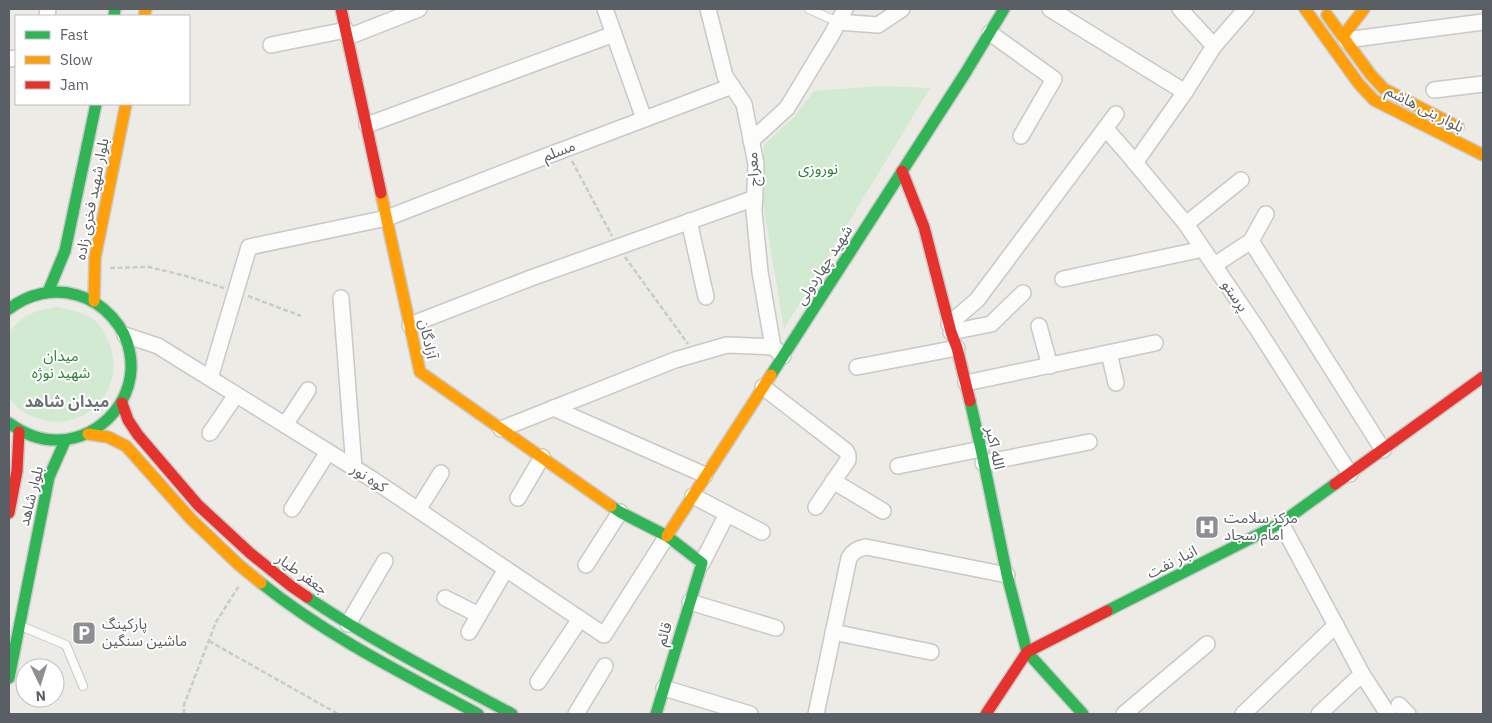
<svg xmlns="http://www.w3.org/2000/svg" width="1492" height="723" font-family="'IBM Plex Sans','Noto Sans Arabic',sans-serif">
<rect width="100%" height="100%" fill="#ecebe5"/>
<g fill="#d2ead1">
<path d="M881 86 930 88 784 329 761 191 764 145 795 116 814 91Z"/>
<path d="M57 307C67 309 84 313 93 319 99 324 105 333 108 341 129 386 87 434 39 419 26 415 16 408 9 397V332C25 314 33 311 57 307Z"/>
</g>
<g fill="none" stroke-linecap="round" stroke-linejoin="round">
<g stroke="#c8c9c8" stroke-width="10">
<g id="lane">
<path d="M809 9 838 22"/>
<path d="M21 626 66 645 83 686"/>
</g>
</g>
<g stroke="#c8c9c8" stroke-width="18">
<g id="street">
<path d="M605 9 644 119"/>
<path d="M708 9 725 76 744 104 756 164 754 211 760 272 773 347 783 356"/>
<path d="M1050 9 1185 92"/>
<path d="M1180 9 1214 46"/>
<path d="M47 16 48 9"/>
<path d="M838 22 878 25 902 9"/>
<path d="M990 33 1054 79 1021 136"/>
<path d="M348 37 419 9"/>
<path d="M1346 40 1483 22"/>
<path d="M271 45 346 30"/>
<path d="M9 59 16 58"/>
<path d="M1434 90 1483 84"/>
<path d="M367 125 614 34"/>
<path d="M1106 129 1128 154 1186 224 1258 330 1350 474"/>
<path d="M751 141 787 108 832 34 845 9"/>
<path d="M1135 163 1185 92 1214 46 1246 9"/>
<path d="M689 221 706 297"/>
<path d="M1186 224 1241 180"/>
<path d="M1251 241 1383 450"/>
<path d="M1219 262 1251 241 1266 214"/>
<path d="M1063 279 1203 249"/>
<path d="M341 298 354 468"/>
<path d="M949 324 977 300 1116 114"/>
<path d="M410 325 531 278 755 198"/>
<path d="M1039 326 1050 366"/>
<path d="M951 332 991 324 1023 293"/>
<path d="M125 335 158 346 372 479 604 635 667 536"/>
<path d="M1109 353 1116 383"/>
<path d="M857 367 957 348"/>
<path d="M210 378 249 247 387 218 523 165 732 86"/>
<path d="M966 383 1155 343"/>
<path d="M763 387 846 451 848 455V460L816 507"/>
<path d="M553 408 705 475"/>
<path d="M285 425 308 390"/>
<path d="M501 429 675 360 727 345 773 347"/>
<path d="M210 433 236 395"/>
<path d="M983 463 1089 442"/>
<path d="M898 466 981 449"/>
<path d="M833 481 883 511"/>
<path d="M693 496 762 532"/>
<path d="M518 498 542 457"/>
<path d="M292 509 328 452"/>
<path d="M418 510 441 473"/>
<path d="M1281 523 1362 674 1388 714"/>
<path d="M702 563 727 514"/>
<path d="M586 565 620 512"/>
<path d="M445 598 479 615"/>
<path d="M690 602 776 628"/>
<path d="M348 624 385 561"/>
<path d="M469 632 506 569"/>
<path d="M833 632 931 652"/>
<path d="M538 682 580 619"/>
<path d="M664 688 750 714"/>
<path d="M1399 705 1408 714"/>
<path d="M576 714 605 666"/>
<path d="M816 714 849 558C853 551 859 548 866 547L1007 575"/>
<path d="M1124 714 1207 644"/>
<path d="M1243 714 1336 625"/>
<path d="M1319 714 1362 674"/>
</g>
</g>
<g stroke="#c9cac9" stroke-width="14">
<g id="fast">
<path d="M114 16 115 9"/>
<path d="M48 292 65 251 96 104"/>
<path d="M9 309C28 294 53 288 77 295 92 299 102 306 112 317 122 328 128 340 130 354 138 397 102 439 59 440 40 441 24 434 9 423"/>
<path d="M771 375 966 72 1004 9"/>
<path d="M970 401 981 449 1007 575 1027 652 1083 714"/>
<path d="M611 506 620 512 667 536 702 563 656 714"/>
<path d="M261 583C327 636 404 674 478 714"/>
<path d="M307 597C372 641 443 677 512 714"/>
<path d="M1107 611 1281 523 1335 484"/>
<path d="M9 678 49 477 65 441"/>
</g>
</g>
<g stroke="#c9cac9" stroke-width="14">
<g id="slow">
<path d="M1305 9 1359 84 1374 100 1483 155"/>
<path d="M1327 15 1371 75 1384 89 1458 127"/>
<path d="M144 16 146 9"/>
<path d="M1343 36 1364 9"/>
<path d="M381 193 420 372 611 506"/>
<path d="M94 301 95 258 126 104"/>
<path d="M88 434 108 437 126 446 191 519 239 565 261 583"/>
<path d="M667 536 771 375"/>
</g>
</g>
<g stroke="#c9cac9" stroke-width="14">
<g id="jam">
<path d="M341 9 381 193"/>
<path d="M902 171 924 227 951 332 957 348 970 401"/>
<path d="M122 403 128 420 138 435 198 505 250 553 291 586 307 597"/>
<path d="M1335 484 1483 377"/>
<path d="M9 513 17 471 19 432"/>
<path d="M986 714 1027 652 1107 611"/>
</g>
</g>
<g stroke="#c7cdca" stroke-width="2.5" stroke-dasharray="5 2.5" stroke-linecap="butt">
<path d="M572 161 612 236"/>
<path d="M625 257 688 344"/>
<path d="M110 268 149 267 186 276 224 288"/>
<path d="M248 296 301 316"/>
<path d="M209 641 338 714"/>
<path d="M184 714V705L216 622 239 586"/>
</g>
<use href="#lane" stroke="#fcfcfb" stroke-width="8"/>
<use href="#street" stroke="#fcfcfb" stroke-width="15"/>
<use href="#fast" stroke="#30b455" stroke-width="11"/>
<use href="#slow" stroke="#ff9f0a" stroke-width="11"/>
<use href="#jam" stroke="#e5322d" stroke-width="11"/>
</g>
<defs>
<g id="hospital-square" transform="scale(1.25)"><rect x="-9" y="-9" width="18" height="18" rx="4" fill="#8d8f92" stroke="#fff"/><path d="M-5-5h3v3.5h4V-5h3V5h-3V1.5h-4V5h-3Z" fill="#fff"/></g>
<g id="parking-square" transform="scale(1.25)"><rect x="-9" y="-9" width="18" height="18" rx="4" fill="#8d8f92" stroke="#fff"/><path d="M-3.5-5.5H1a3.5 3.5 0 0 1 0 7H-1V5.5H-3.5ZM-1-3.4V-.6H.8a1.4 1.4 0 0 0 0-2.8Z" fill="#fff"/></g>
</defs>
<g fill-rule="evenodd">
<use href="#hospital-square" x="1207" y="527"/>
<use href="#parking-square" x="84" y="633"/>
</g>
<g text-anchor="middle" stroke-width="4" stroke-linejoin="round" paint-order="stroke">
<g font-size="15" fill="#5a5e65" stroke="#fff">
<text transform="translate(1425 109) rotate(27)" y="5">بلوار بنی هاشم</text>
<text transform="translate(559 151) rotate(-21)" y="5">مسلم</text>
<text transform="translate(753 169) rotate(-93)" y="5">معراج</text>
<text transform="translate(92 199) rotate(-79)" y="5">بلوار شهید فخری زاده</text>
<text transform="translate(824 265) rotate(-57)" y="5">شهید چهاردولی</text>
<text transform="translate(1235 296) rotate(56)" y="5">پرستو</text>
<text transform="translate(428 339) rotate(78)" y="5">آزادگان</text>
<text transform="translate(995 448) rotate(78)" y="5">الله اکبر</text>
<text transform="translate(369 478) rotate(33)" y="5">کوه نور</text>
<text transform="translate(31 496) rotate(-76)" y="5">بلوار شاهد</text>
<text transform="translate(1172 562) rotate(-27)" y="5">انبار نفت</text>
<text transform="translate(302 574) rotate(36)" y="5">جعفر طیار</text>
<text transform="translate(664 634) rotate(-73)" y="5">قائم</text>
</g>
<g font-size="15" fill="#2b8338" stroke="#fff">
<text x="818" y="174">نوروزی</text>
<text x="61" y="361">میدان<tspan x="61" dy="17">شهید نوژه</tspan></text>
</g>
<g font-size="15" fill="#5a5e65" stroke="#fff" text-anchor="start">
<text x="1224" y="523">مرکز سلامت<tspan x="1224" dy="17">امام سجاد</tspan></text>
<text x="102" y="629">پارکینگ<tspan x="102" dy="17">ماشین سنگین</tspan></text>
</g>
<g font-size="16" font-weight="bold" fill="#6b7077" stroke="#fff">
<text x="67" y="407">میدان شاهد</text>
</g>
</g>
<rect width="1492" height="723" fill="none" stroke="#5a5e65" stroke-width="20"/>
<rect x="15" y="15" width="175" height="90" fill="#ffffff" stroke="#bdbfc1"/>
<rect x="25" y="31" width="25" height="8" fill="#30b455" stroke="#bdbfc1"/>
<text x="60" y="40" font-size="15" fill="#5a5e65">Fast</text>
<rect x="25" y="56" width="25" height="8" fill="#ff9f0a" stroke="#bdbfc1"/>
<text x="60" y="65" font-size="15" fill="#5a5e65">Slow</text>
<rect x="25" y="81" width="25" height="8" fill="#e5322d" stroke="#bdbfc1"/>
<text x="60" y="90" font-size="15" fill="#5a5e65">Jam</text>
<g transform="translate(40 683) rotate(176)"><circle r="24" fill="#ffffff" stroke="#bdbfc1"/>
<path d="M0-4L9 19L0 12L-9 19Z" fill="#8d8f92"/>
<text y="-8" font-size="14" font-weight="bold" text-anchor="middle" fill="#5a5e65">N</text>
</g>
</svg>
